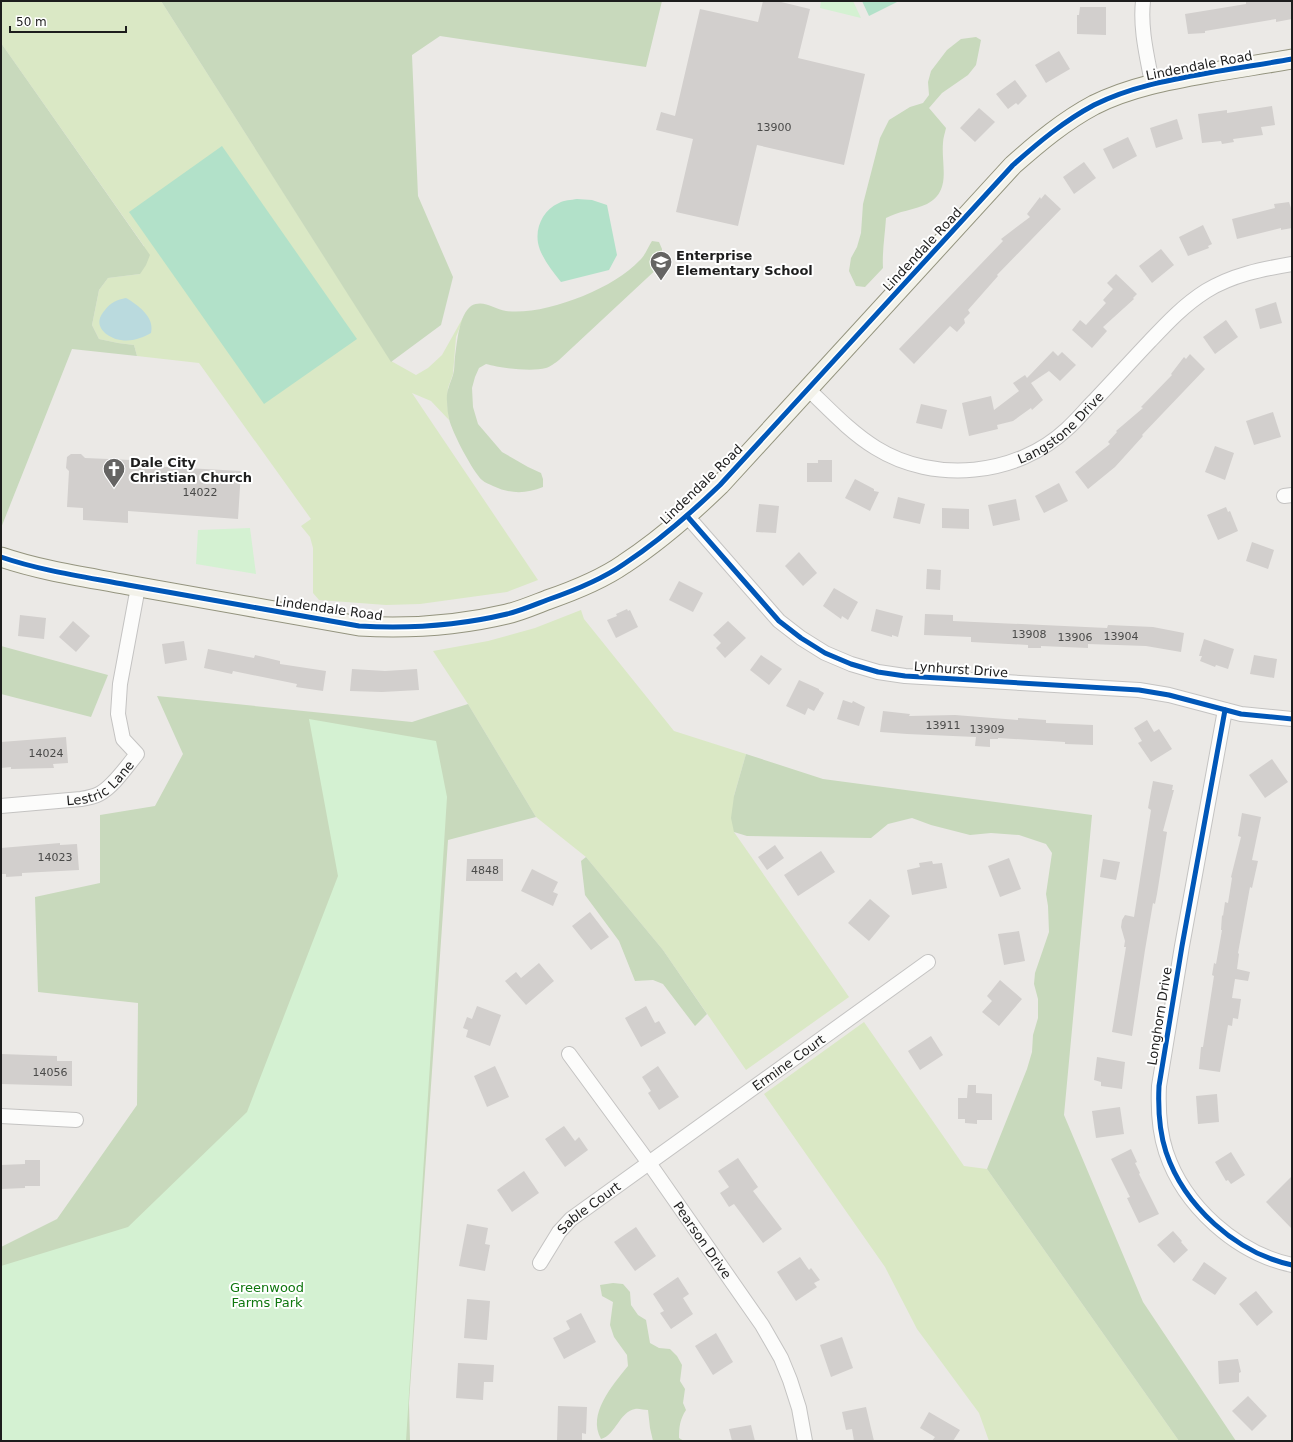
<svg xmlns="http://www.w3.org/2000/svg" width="1293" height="1442" font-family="'DejaVu Sans',sans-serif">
<rect width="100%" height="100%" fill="#ebe9e6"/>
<g fill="#dae8c5">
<path d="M1 1H161L391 361 416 375 428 368 442 355 465 314 456 337 453 374 448 388 447 402 449 420 431 401 412 393 538 580 507 592 420 604 386 605 319 600 313 593V548L310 537 301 526 311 519 199 363 137 356 134 345 118 343 99 339 92 325 99 290 108 278 140 274 144 246 1 43Z"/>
<path d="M581 610 584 619 674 731 746 754 734 796V832L849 997 746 1070 663 950 586 857 536 817 468 704 433 651 488 641 535 628Z"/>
<path d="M864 1022 964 1166 987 1169 1179 1441H989L979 1413 917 1329 885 1267 764 1094Z"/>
</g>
<g fill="#c8d9bc">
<path d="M161 1H662L646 67 440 36 412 55 418 196 453 277 441 325 391 362Z"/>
<path d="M976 37 981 40 976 65 968 75 942 93 929 108 946 128C945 133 943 138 943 143 941 165 952 191 927 204 914 210 899 211 886 218 885 235 882 251 883 268L865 287 856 286 849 271 851 258 857 247 861 233 863 204 880 138 889 120 910 107 923 103 929 95 928 82 931 71 947 50 961 39Z"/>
<path d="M1 43 150 255 146 265 140 274 108 278 99 290 92 325 99 339 118 343 134 345 137 356 72 349 1 528Z"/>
<path d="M652 241 659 242 662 249 661 265 559 360C555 363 550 367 546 368 531 372 500 368 486 364L479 368 475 377 472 388 473 407 478 424 502 452 528 467 541 473 543 479V487C526 494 510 494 493 486 490 484 485 483 482 480 473 472 452 432 449 419 448 414 447 407 447 401 446 392 450 384 453 375 455 369 454 363 455 357 457 343 459 315 471 306 483 299 494 309 506 311 544 316 613 289 639 261 645 256 648 247 652 241Z"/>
<path d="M1 646 108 675 91 717 1 694Z"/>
<path d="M157 696 412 722 468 704 536 817 448 840 409 1403 410 1441H1V1247L57 1219 137 1105 138 1003 38 992 35 897 100 883V815L155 806 183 754Z"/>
<path d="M746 754 823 779 1092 815 1064 1115 1143 1302 1236 1441H1179L987 1169 1027 1069 1032 1052 1033 1035 1038 1018V999L1034 984 1035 973 1049 932 1048 906 1046 894 1052 853 1046 844 1019 835 991 833 970 835 931 825 912 818 888 824 871 838 747 836 734 832 731 818 734 796Z"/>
<path d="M586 857 663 950 707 1014 695 1026 663 984 653 980 635 981 619 941 585 895 581 861Z"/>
<path d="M613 1283 623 1284 630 1292 631 1305 638 1315 646 1320 650 1343 659 1348 670 1349 677 1356 682 1365 680 1381 685 1389 683 1403 686 1410C680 1419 679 1427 679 1438L684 1441H653L650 1428 648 1410C644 1410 638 1408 635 1409 619 1412 616 1435 601 1439 587 1414 612 1386 628 1366L627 1355 614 1337 610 1325 613 1302 602 1296 600 1285Z"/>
</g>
<g fill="#d4f1d2">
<path d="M821 1H853L861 18 820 8Z"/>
<path d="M250 528 256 574 196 564 198 530Z"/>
<path d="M309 719 436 741 447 797 406 1441H1V1266L128 1227 247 1112 338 876Z"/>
</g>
<g fill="#b2e1c9">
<path d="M862 1H899L869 16Z"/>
<path d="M222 146 357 339 264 404 129 212Z"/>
<path d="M577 199 592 200 607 205 617 255 609 270 561 282C553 272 545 262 540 250 533 232 541 211 559 203 564 200 571 200 577 199Z"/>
</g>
<path fill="#badade" d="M126 298C138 305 155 317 151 333 142 338 131 342 121 340 111 339 96 330 100 318 101 315 103 312 105 310 111 302 117 300 126 298Z"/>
<g fill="#d2cfcd">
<path d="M763 1H777L810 9 798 58 865 74 844 165 757 145 738 226 676 212 693 139 656 130 661 112 675 116 700 9 758 22Z"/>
<path d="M1246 1H1292V19L1276 22V19L1211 30 1205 31V33L1188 34 1185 14 1246 4Z"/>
<path d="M1080 7H1106V35L1077 34V15H1079Z"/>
<path d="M1059 51 1070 69 1046 83 1035 65Z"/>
<path d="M1015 80 1027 96 1018 105 1016 103 1008 109 996 94Z"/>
<path d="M1272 106 1275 125 1261 127 1263 135 1233 139 1234 142 1222 144 1221 141 1202 143 1198 114 1227 110V113Z"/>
<path d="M979 108 995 122 975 142 960 128Z"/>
<path d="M1177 119 1183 139 1156 148 1150 128Z"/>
<path d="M1128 137 1137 156 1113 169 1103 149Z"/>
<path d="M1084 162 1096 178 1074 194 1063 177Z"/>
<path d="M1045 194 1061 209 997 275 998 276 968 310 970 313 964 319 965 323 957 332 950 326 914 364 899 349 1003 241 1001 239 1030 217 1027 214 1040 197 1041 199Z"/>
<path d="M1289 202 1291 208 1292 207V228L1281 230V228L1237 239 1232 219 1275 208 1274 204Z"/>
<path d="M1203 225 1212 244 1208 246 1209 248 1188 256 1179 237Z"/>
<path d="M1161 249 1174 265 1152 283 1139 266Z"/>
<path d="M1116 274 1137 294 1133 298 1134 299 1103 327 1107 331 1092 348 1072 330 1080 320 1086 325 1106 303 1103 300 1113 289 1107 283Z"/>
<path d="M1276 302 1282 323 1260 329 1255 309Z"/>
<path d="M1226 320 1238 337 1215 354 1203 337Z"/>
<path d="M1053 351 1058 356 1062 352 1076 365 1060 381 1049 371 1031 383 1043 400 1032 410 1031 408 1013 421 997 425 998 429 969 436 962 403 991 396 994 410 1019 391 1013 383 1025 375 1027 378Z"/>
<path d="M1190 354 1205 369 1142 435 1143 436 1115 467 1088 489 1075 472 1110 444 1108 442 1117 432 1116 431 1143 408 1141 407 1172 375 1171 374 1184 357 1186 359Z"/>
<path d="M921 404 947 410 942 429 916 423Z"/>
<path d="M1273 412 1281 437 1254 445 1246 421Z"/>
<path d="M1215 446 1234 453 1225 480 1205 472Z"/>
<path d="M71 454H81L85 458 131 460V465L241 471 238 519 128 511V523L83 520V508L67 507 69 471 66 468 67 457Z"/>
<path d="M818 460H832V482H807V463H818Z"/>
<path d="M855 479 874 489V491L879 492 870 511 845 498Z"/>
<path d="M1059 483 1068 501 1044 513 1035 496Z"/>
<path d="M898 497 925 504 920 524 893 518Z"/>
<path d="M1016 499 1020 520 993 526 988 505Z"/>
<path d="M759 504 779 506 776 533 756 532Z"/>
<path d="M1226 507 1228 512 1230 511 1238 531 1218 540 1207 515Z"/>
<path d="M942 508 969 509V529L942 528Z"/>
<path d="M1252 542 1274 550 1268 569 1246 561Z"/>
<path d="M799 552 817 573 803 586 785 566Z"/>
<path d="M927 569 941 570 940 590 926 589Z"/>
<path d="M679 581 703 593 693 612 669 600Z"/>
<path d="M834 588 858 602 848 620 842 616 841 619 823 606Z"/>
<path d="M627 609 628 611 630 610 638 627 616 638 607 620 617 616 616 614Z"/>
<path d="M876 609 903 616 898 637 892 635V637L871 631Z"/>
<path d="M925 614 953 615V621L1107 628 1108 625 1153 627 1184 633 1181 652 1146 646 1088 644V648L1041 646V648H1028V645L971 642V637L924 635Z"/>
<path d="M20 615 46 618 44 639 18 636Z"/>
<path d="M73 621 90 636 76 652 59 637Z"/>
<path d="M728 621 746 638 725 658 716 648 721 643 713 635Z"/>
<path d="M1204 639 1234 649 1228 669 1216 665 1215 667 1200 661 1202 656H1199Z"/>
<path d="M184 641 187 660 165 664 162 644Z"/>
<path d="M208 649 254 658 255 655 280 661V664L326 671 323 691 296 687 297 684 233 671 232 674 204 668Z"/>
<path d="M761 655 782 669 769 685 750 670Z"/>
<path d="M1254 655 1277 659 1274 678 1250 674Z"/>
<path d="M352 669 385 671 417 669 419 690 382 692 350 691Z"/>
<path d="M799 680 819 689V690L824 693 814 711 808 708 805 715 786 706Z"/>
<path d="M843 700 852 703 853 701 865 707 859 726 837 719Z"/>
<path d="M883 711 910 714 909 716 955 715 1018 720V718L1046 720V723L1093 725V745L1065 744V742L998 738V739H990V747L975 746 976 737 907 734 880 732Z"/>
<path d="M1147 720 1154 732 1159 729 1172 749 1151 762 1138 743 1142 741 1134 728Z"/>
<path d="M66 737 68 763 53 764 54 768 11 769V767L1 768V742Z"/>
<path d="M1272 759 1288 782 1265 798 1249 775Z"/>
<path d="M1153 781 1173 785 1172 790H1174L1163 831 1167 832 1157 894 1155 904 1153 903 1145 950 1132 1036 1112 1032 1126 947H1124L1125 941 1121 927 1122 920 1125 915 1134 917 1151 810 1148 808Z"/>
<path d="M1242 813 1261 817 1252 860 1258 861 1252 888 1250 887 1238 953 1239 954 1237 969 1250 972 1248 981 1235 979 1232 998 1241 999 1238 1019 1233 1018 1232 1026 1228 1025 1220 1072 1199 1069 1201 1047H1203L1214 976 1212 975 1214 963 1216 964 1222 930H1221L1222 915 1223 916 1225 902 1228 903 1232 878 1231 877 1241 837 1238 836Z"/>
<path d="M60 843V845L77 844 79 870 22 873V876L6 877V874H1V848Z"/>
<path d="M775 845 784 858 767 870 758 857Z"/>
<path d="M821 851 835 872 798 896 784 875Z"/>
<path d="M1009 858 1021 889 1000 897 988 866Z"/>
<path d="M467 859H503V881H466Z"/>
<path d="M1103 859 1120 862 1116 880 1100 877Z"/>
<path d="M932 861 933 864 942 863 947 888 912 895 907 870 920 867 919 863Z"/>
<path d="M532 869 558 882 553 892 558 894 553 906 521 891Z"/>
<path d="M870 899 890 916 869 941 848 923Z"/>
<path d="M590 912 609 937 591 950 572 926Z"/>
<path d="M1019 931 1025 961 1004 965 998 934Z"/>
<path d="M539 963 554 981 526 1005 505 981 516 972 521 978Z"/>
<path d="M1000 980 1022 999 999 1026 982 1012 992 1001 987 996Z"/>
<path d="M477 1006 501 1015 490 1046 466 1037 468 1030 463 1028 467 1017 472 1019Z"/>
<path d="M646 1006 655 1023 659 1021 666 1033 641 1047 625 1018Z"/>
<path d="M931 1036 943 1055 920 1070 908 1051Z"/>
<path d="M1 1054 57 1056V1061H72V1086L1 1084Z"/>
<path d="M1097 1057 1125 1062 1122 1089 1101 1086V1082L1094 1080Z"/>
<path d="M495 1066 509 1097 487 1107 474 1076Z"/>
<path d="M658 1066 679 1097 659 1110 648 1093 651 1091 642 1077Z"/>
<path d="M968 1085H976V1093L992 1094V1120H977V1124L965 1123V1119H958V1098H967Z"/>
<path d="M1217 1094 1219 1122 1198 1124 1196 1096Z"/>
<path d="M1120 1107 1124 1134 1096 1138 1092 1111Z"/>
<path d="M564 1126 575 1141 579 1137 588 1150 565 1167 545 1139Z"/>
<path d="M1131 1149 1137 1162 1135 1163 1140 1173 1139 1174 1159 1214 1139 1223 1127 1198 1130 1197 1111 1159Z"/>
<path d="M1231 1152 1245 1175 1231 1184 1228 1180 1226 1181 1215 1162Z"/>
<path d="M738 1158 758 1187 753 1191 782 1229 763 1243 734 1204 729 1207 720 1193 729 1187 718 1171Z"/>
<path d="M25 1160H40V1186H25V1188L1 1189V1165L25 1164Z"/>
<path d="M524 1171 539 1193 512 1212 497 1190Z"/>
<path d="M1292 1176V1229L1266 1202Z"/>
<path d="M467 1224 488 1228 485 1244 490 1245 485 1271 459 1266Z"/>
<path d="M636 1227 656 1256 635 1271 614 1242Z"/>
<path d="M1173 1231 1182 1241 1181 1242 1188 1250 1174 1263 1157 1245Z"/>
<path d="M800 1257 809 1270 811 1268 820 1280 814 1283 817 1287 796 1301 777 1272Z"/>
<path d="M1204 1262 1227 1278 1215 1295 1192 1280Z"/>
<path d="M678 1277 689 1294 683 1298 693 1314 671 1329 660 1313 664 1311 653 1294Z"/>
<path d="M1256 1291 1273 1312 1257 1326 1239 1304Z"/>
<path d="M467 1299 490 1301 487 1340 464 1338Z"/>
<path d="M581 1313 596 1342 564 1359 553 1338 570 1329 566 1321Z"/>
<path d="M716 1333 733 1362 713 1375 695 1346Z"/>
<path d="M842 1337 853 1368 831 1377 820 1345Z"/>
<path d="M1238 1359 1241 1372 1239 1373V1382L1219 1384 1218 1361Z"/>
<path d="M458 1363 494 1365 493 1382H484L483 1400 456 1398Z"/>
<path d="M1248 1396 1267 1416 1252 1431 1232 1411Z"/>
<path d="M558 1406 587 1407 586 1434 582 1433V1441H557Z"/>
<path d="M866 1407 874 1441H854L852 1429 846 1430 842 1412Z"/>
<path d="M929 1412 960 1430 953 1441H932L935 1437 920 1428Z"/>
<path d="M751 1425 755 1441H732L729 1429Z"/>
</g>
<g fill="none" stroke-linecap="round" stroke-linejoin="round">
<g stroke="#c4c3c2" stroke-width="16">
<g id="street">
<path d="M1143 1C1140 29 1147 56 1152 83"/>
<path id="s1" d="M808 389C829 409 850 432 876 448 934 484 1017 476 1067 429 1077 420 1085 410 1094 401 1113 381 1131 361 1150 341 1168 322 1184 305 1206 291 1232 275 1262 269 1292 264"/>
<path d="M1284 496 1292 495"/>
<path d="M687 516 779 621 801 638 825 653 851 664 878 672 905 676 1139 690 1169 695 1241 714 1292 719"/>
<path d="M1225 710 1182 946 1159 1086C1158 1108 1159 1131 1166 1152 1184 1206 1236 1253 1292 1265"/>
<path id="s2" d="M1 806 81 799C87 798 93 797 99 794 113 787 127 766 137 754L123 739 118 714 120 684 138 587"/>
<path id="s3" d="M569 1054 649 1163 762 1325 781 1358 790 1380 799 1408 805 1441"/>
<path d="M1 1116 76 1120"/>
<path id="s4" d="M540 1263 559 1232 571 1219 928 962"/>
</g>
</g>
<g stroke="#94947f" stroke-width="21">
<path id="secondary" d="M1 557C42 571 86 577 128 585 205 599 282 612 359 626 410 629 457 626 507 614 520 611 534 605 547 600 573 591 601 580 624 564 659 541 690 514 720 485L1013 165C1039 142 1064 121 1094 105 1130 87 1169 80 1208 73 1236 68 1264 64 1292 59"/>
</g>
<use href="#street" stroke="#fcfcfb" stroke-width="14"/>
<use href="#secondary" stroke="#f3f2ea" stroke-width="19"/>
<g stroke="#fff" stroke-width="8">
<g id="cycleway">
<path d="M687 516 779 621 801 638 825 653 851 664 878 672 905 676 1139 690 1169 695 1241 714 1292 719"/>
<path d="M1 557C42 571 86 577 128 585 205 599 282 612 359 626 410 629 457 626 507 614 520 611 534 605 547 600 573 591 601 580 624 564 659 541 690 514 720 485L1013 165C1039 142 1064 121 1094 105 1130 87 1169 80 1208 73 1236 68 1264 64 1292 59"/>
<path d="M1225 710 1182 946 1159 1086C1158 1108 1159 1131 1166 1152 1184 1206 1236 1253 1292 1265"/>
</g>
</g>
<use href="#cycleway" stroke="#0057b8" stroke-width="5"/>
</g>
<defs>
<g id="school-pin" transform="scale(1.15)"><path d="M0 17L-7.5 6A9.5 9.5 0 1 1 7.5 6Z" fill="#656463" stroke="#fff"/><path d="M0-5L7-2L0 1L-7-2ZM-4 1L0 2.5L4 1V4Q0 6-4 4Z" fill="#fff"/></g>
<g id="church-pin" transform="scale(1.15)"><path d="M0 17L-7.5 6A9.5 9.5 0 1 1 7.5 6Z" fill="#656463" stroke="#fff"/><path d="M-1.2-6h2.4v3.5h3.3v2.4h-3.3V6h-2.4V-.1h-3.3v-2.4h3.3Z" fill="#fff"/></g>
</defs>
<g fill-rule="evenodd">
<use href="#school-pin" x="661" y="262"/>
<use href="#church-pin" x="114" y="469"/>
</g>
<g text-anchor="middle" stroke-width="4" stroke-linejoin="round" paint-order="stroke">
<g font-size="11" fill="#4a4a49">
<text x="774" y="131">13900</text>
<text x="200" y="496">14022</text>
<text x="1029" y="638">13908</text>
<text x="1121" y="640">13904</text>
<text x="1075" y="641">13906</text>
<text x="943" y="729">13911</text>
<text x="987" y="733">13909</text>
<text x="46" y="757">14024</text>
<text x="55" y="861">14023</text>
<text x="485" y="874">4848</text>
<text x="50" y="1076">14056</text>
</g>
<g font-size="13" fill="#1d1d1d" stroke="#fff">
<text transform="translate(1199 65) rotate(-11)" y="5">Lindendale Road</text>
<text transform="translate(922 249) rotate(-47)" y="5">Lindendale Road</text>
<text dy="5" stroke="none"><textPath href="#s1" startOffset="291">Langstone Drive</textPath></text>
<text transform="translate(701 484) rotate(-44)" y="5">Lindendale Road</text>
<text transform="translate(329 608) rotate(8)" y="5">Lindendale Road</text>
<text transform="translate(961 669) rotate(4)" y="5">Lynhurst Drive</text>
<text dy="5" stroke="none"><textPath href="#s2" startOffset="105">Lestric Lane</textPath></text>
<text transform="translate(1159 1016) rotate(-81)" y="5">Longhorn Drive</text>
<text dy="5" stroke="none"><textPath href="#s4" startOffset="322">Ermine Court</textPath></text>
<text dy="5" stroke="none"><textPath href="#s4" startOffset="75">Sable Court</textPath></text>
<text dy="5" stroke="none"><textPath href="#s3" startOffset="229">Pearson Drive</textPath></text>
</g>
<g font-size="13" font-weight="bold" fill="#1d1d1d" stroke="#fff" text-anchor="start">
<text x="676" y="260">Enterprise<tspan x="676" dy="15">Elementary School</tspan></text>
<text x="130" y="467">Dale City<tspan x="130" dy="15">Christian Church</tspan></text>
</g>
<g font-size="13" fill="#0f770f" stroke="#fff">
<text x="267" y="1292">Greenwood<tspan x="267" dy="15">Farms Park</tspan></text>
</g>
</g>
<rect width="1293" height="1442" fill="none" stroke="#1d1d1d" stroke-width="4"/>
<path d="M10 26v6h116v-6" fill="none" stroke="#1d1d1d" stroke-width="2"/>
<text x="16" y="26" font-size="12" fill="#1d1d1d" stroke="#ffffff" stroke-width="3" paint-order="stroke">50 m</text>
</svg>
